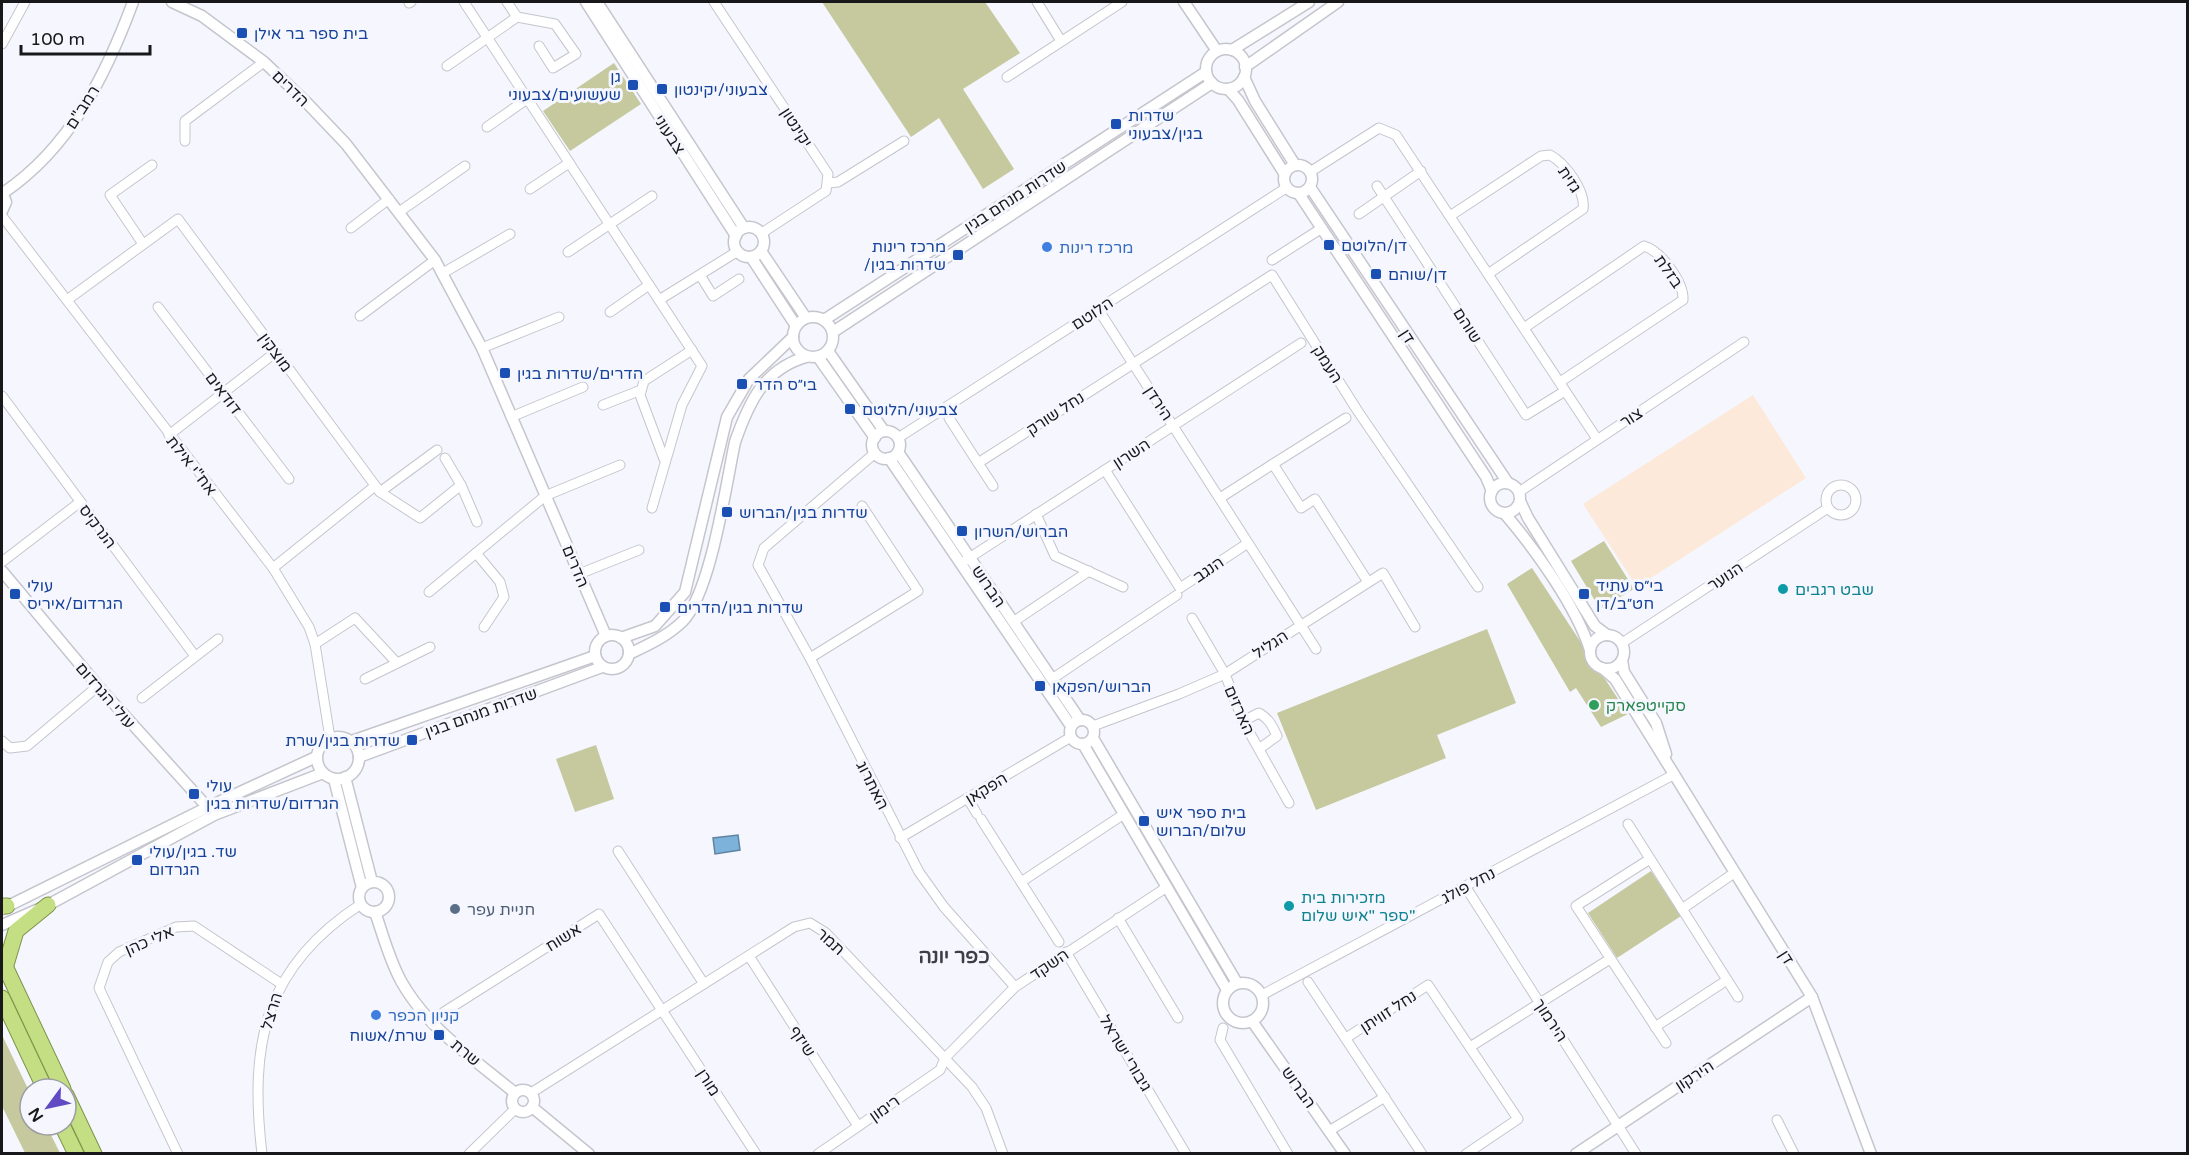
<svg xmlns="http://www.w3.org/2000/svg" width="2189" height="1155" font-family="'Varela Round','Noto Sans Hebrew',sans-serif">
<rect width="100%" height="100%" fill="#f5f6fe"/>
<path fill="#fde9d9" d="M1753 395 1806 478 1637 587 1583 504Z"/>
<g fill="#c6c99d">
<path d="M822 2H985L1020 53 963 89 1014 169 983 189 939 118 911 137Z"/>
<path d="M614 63 641 104 570 151 543 111Z"/>
<path d="M1604 541 1634 589 1600 609 1571 561Z"/>
<path d="M1532 568 1628 714 1601 727 1576 688 1570 692 1507 584Z"/>
<path d="M1487 629 1516 703 1437 735 1446 758 1316 810 1277 713Z"/>
<path d="M596 745 614 799 575 812 556 759Z"/>
<path d="M1651 871 1681 916 1617 958 1588 913Z"/>
<path d="M2 1035 30 1093V1125H46L60 1153H25L2 1106Z"/>
</g>
<path fill="#7db3da" stroke="#5f84a1" stroke-width="1.5" d="M738 835 740 850 715 854 713 838Z"/>
<g fill="none" stroke-linecap="round" stroke-linejoin="round">
<g stroke="#c5c6cd" stroke-width="11">
<g id="minor">
<path d="M464 2 659 300 738 251"/>
<path d="M714 2 828 174 826 191 762 233"/>
<path d="M1037 2 1061 41"/>
<path d="M409 3 411 2"/>
<path d="M517 17 555 24 576 54 553 68 539 46"/>
<path d="M2 44 25 2"/>
<path d="M447 66 517 17 507 2"/>
<path d="M1007 77 1122 2"/>
<path d="M487 127 527 99"/>
<path d="M185 141V121L264 62"/>
<path d="M1310 172 1379 128 1396 135 1597 439"/>
<path d="M829 183 838 182 904 141"/>
<path d="M1377 186 1526 415 1565 391"/>
<path d="M530 189 569 163"/>
<path d="M399 212 465 166"/>
<path d="M1359 214 1421 171"/>
<path d="M2 216 273 568 309 627 315 644 330 738"/>
<path d="M1450 216 1541 156 1550 155C1565 163 1586 191 1583 209L1488 274"/>
<path d="M351 228 389 199"/>
<path d="M143 244 110 195 152 165"/>
<path d="M568 252 652 196"/>
<path d="M1272 260 1322 228"/>
<path d="M443 273 510 234"/>
<path d="M700 275 713 296 739 279"/>
<path d="M67 300 178 219 380 492 437 450"/>
<path d="M158 307 289 479"/>
<path d="M1098 309 1316 649"/>
<path d="M610 312 649 285"/>
<path d="M360 316 435 260"/>
<path d="M1524 328 1644 246C1661 251 1684 282 1683 300L1560 382"/>
<path d="M482 348 559 317"/>
<path d="M2 396 195 656"/>
<path d="M603 405 641 390"/>
<path d="M511 417 583 387"/>
<path d="M949 418 978 463 1272 275 1357 410 1478 587"/>
<path d="M169 435 276 352"/>
<path d="M898 438 1286 188"/>
<path d="M875 453 764 548 758 565 810 658 919 872 944 907 1015 987"/>
<path d="M445 458 461 485 477 522"/>
<path d="M664 459 640 395 644 381 692 350"/>
<path d="M978 463 993 486"/>
<path d="M1273 464 1346 418"/>
<path d="M1105 470 1180 588 1248 543"/>
<circle cx="1841" cy="500" r="15"/>
<path d="M380 492 420 518 461 485"/>
<path d="M1519 492 1744 342"/>
<path d="M1220 498 1273 464 1301 508 1315 499 1368 582"/>
<path d="M652 508 682 405 702 366 659 300"/>
<path d="M1036 514 1055 556 1123 587"/>
<path d="M476 553 500 582 504 597 484 627"/>
<path d="M966 560 1301 343"/>
<path d="M2 562 80 502"/>
<path d="M273 568 375 486"/>
<path d="M579 574 639 550"/>
<path d="M429 592 545 496 620 465"/>
<path d="M1192 618 1225 674 1243 721 1289 803"/>
<path d="M1013 622 1089 571"/>
<path d="M1622 643 1828 508"/>
<path d="M315 644 355 618 397 663"/>
<path d="M810 658 918 591 862 506"/>
<path d="M365 679 430 647"/>
<path d="M1052 679 1177 595"/>
<path d="M142 698 218 639"/>
<path d="M1243 721 1259 713C1269 719 1272 725 1277 736L1259 749"/>
<path d="M1093 726 1179 694 1225 674 1383 573 1415 627"/>
<path d="M2 741 10 748 27 746 98 686"/>
<path d="M968 799 977 814"/>
<path d="M981 819 1059 942"/>
<path d="M1628 824 1738 997"/>
<path d="M900 838 1071 737"/>
<path d="M618 851 704 984"/>
<path d="M1650 859 1576 906 1666 1043"/>
<path d="M1021 882 1124 814"/>
<path d="M1465 886 1636 1154"/>
<path d="M1682 909 1734 873"/>
<path d="M1118 918 1178 1018"/>
<path d="M1066 952 1186 1154"/>
<path d="M749 956 858 1126"/>
<path d="M1308 982 1422 1154"/>
<path d="M1262 995 1673 775"/>
<path d="M432 1024 444 1012 599 914 756 1154"/>
<path d="M1655 1027 1727 980"/>
<path d="M1223 1028 1220 1040 1288 1154"/>
<path d="M1346 1038 1428 985 1518 1119 1466 1154"/>
<path d="M1470 1047 1610 959"/>
<path d="M531 1093 794 927 810 923 826 933 972 1087 986 1108 1003 1154"/>
<path d="M1777 1120 1794 1154"/>
<path d="M1329 1131 1385 1097"/>
<path d="M178 1154 99 988 108 962 119 952 176 927 194 926 280 983"/>
<path d="M262 1154C249 1044 264 967 361 904"/>
<path d="M469 1154 515 1109"/>
<path d="M818 1154 940 1070 945 1058 1015 987 1167 887"/>
</g>
</g>
<g stroke="#c5c6cd" stroke-width="13">
<g id="tertiary">
<path d="M172 2 202 16 264 62 307 103 346 144 435 260 482 348 606 636"/>
<path d="M586 2 736 236"/>
<path d="M597 2 744 228"/>
<path d="M1184 2 1217 51"/>
<circle cx="1226" cy="69" r="20"/>
<path d="M1232 50 1309 2"/>
<path d="M1245 67 1338 2"/>
<path d="M1244 77 1255 101 1295 165"/>
<path d="M1228 89 1238 100 1284 173"/>
<circle cx="1298" cy="179" r="14"/>
<path d="M1310 187 1508 483"/>
<path d="M2 192 6 202 2 211"/>
<path d="M3 193C70 148 106 75 133 2"/>
<path d="M1299 194 1486 477 1492 491"/>
<circle cx="749" cy="242" r="15"/>
<path d="M761 251 806 318"/>
<path d="M751 257 796 326"/>
<circle cx="813" cy="337" r="20"/>
<path d="M824 320 1206 72"/>
<path d="M833 332 1212 83"/>
<path d="M828 351 884 431"/>
<path d="M818 357 875 438"/>
<circle cx="886" cy="445" r="14"/>
<path d="M898 452 1080 720"/>
<path d="M889 458 1071 726"/>
<circle cx="1505" cy="498" r="15"/>
<path d="M1520 501 1528 518 1595 626 1607 635"/>
<path d="M1505 514C1535 549 1576 606 1590 650"/>
<path d="M2 571 98 686 210 810"/>
<circle cx="612" cy="652" r="17"/>
<circle cx="1607" cy="652" r="17"/>
<path d="M621 638 655 626 685 592 727 417 749 379 793 337"/>
<path d="M629 654C648 645 668 636 683 621 711 592 726 484 735 442 749 402 764 369 806 357"/>
<path d="M1622 660 1624 672 1656 723 1666 754"/>
<path d="M1602 668 1615 679 1812 997 1871 1154"/>
<circle cx="1082" cy="732" r="12"/>
<circle cx="338" cy="758" r="21"/>
<path d="M1093 738 1237 983"/>
<path d="M352 741 595 656"/>
<path d="M1083 744 1227 990"/>
<path d="M359 757 602 667"/>
<path d="M345 777 372 882"/>
<path d="M334 779 362 888"/>
<circle cx="374" cy="897" r="15"/>
<path d="M2 909 208 807 316 757"/>
<path d="M375 912C383 935 389 959 401 981 427 1028 474 1059 515 1093"/>
<path d="M2 925 48 905 214 815 323 773"/>
<circle cx="1243" cy="1003" r="20"/>
<path d="M1252 1021 1345 1154"/>
<circle cx="523" cy="1101" r="11"/>
<path d="M532 1107 589 1154"/>
<path d="M1576 1154 1812 997"/>
</g>
</g>
<g stroke="#7e944a" stroke-width="17">
<g id="trunk">
<path d="M2 906H7"/>
<path d="M2 960 63 1089"/>
<path d="M5 968 16 931 48 905"/>
<path d="M2 998 45 1089"/>
<path d="M66 1095 94 1154"/>
<path d="M62 1125 76 1154"/>
</g>
</g>
<use href="#minor" stroke="#fff" stroke-width="9"/>
<use href="#tertiary" stroke="#fff" stroke-width="10"/>
<use href="#trunk" stroke="#c4de83" stroke-width="15"/>
</g>
<g fill="#1a4fb4" stroke="#f5f6fe" stroke-width="2">
<rect x="236" y="27" width="12" height="12" rx="3"/>
<rect x="627" y="79" width="12" height="12" rx="3"/>
<rect x="656" y="83" width="12" height="12" rx="3"/>
<rect x="1110" y="118" width="12" height="12" rx="3"/>
<rect x="1323" y="239" width="12" height="12" rx="3"/>
<rect x="952" y="249" width="12" height="12" rx="3"/>
<rect x="1370" y="268" width="12" height="12" rx="3"/>
<rect x="499" y="367" width="12" height="12" rx="3"/>
<rect x="736" y="378" width="12" height="12" rx="3"/>
<rect x="844" y="403" width="12" height="12" rx="3"/>
<rect x="721" y="506" width="12" height="12" rx="3"/>
<rect x="956" y="525" width="12" height="12" rx="3"/>
<rect x="9" y="588" width="12" height="12" rx="3"/>
<rect x="1578" y="588" width="12" height="12" rx="3"/>
<rect x="659" y="601" width="12" height="12" rx="3"/>
<rect x="1034" y="680" width="12" height="12" rx="3"/>
<rect x="406" y="734" width="12" height="12" rx="3"/>
<rect x="188" y="788" width="12" height="12" rx="3"/>
<rect x="1138" y="815" width="12" height="12" rx="3"/>
<rect x="131" y="854" width="12" height="12" rx="3"/>
<rect x="433" y="1029" width="12" height="12" rx="3"/>
</g>
<g fill="#3f7fe0" stroke="#f5f6fe" stroke-width="2">
<circle cx="1047" cy="247" r="6"/>
<circle cx="376" cy="1015" r="6"/>
</g>
<g fill="#0f9aa8" stroke="#f5f6fe" stroke-width="2">
<circle cx="1783" cy="589" r="6"/>
<circle cx="1289" cy="906" r="6"/>
</g>
<circle fill="#2e9e5b" stroke="#f5f6fe" stroke-width="2" cx="1594" cy="705" r="6"/>
<circle fill="#5c6f8a" stroke="#f5f6fe" stroke-width="2" cx="455" cy="909" r="6"/>
<g text-anchor="middle" stroke-width="6" stroke-linejoin="round" paint-order="stroke">
<g font-size="16" fill="#164399" stroke="#f5f6fe" text-anchor="start">
<text x="254" y="39">בית ספר בר אילן</text>
<text x="621" y="82" text-anchor="end">גן<tspan x="621" dy="18">שעשועים/צבעוני</tspan></text>
<text x="674" y="95">צבעוני/יקינטון</text>
<text x="1128" y="121">שדרות<tspan x="1128" dy="18">בגין/צבעוני</tspan></text>
<text x="1341" y="251">דן/הלוטם</text>
<text x="946" y="252" text-anchor="end">מרכז רינות<tspan x="946" dy="18">/שדרות בגין</tspan></text>
<text x="1388" y="280">דן/שוהם</text>
<text x="517" y="379">הדרים/שדרות בגין</text>
<text x="754" y="390">בי״ס הדר</text>
<text x="862" y="415">צבעוני/הלוטם</text>
<text x="739" y="518">שדרות בגין/הברוש</text>
<text x="974" y="537">הברוש/השרון</text>
<text x="27" y="591">עולי<tspan x="27" dy="18">הגרדום/איריס</tspan></text>
<text x="1596" y="591">בי״ס עתיד<tspan x="1596" dy="18">חט״ב/דן</tspan></text>
<text x="677" y="613">שדרות בגין/הדרים</text>
<text x="1052" y="692">הברוש/הפקאן</text>
<text x="400" y="746" text-anchor="end">שדרות בגין/שרת</text>
<text x="206" y="791">עולי<tspan x="206" dy="18">הגרדום/שדרות בגין</tspan></text>
<text x="1156" y="818">בית ספר איש<tspan x="1156" dy="18">שלום/הברוש</tspan></text>
<text x="149" y="857">שד. בגין/עולי<tspan x="149" dy="18">הגרדום</tspan></text>
<text x="427" y="1041" text-anchor="end">שרת/אשוח</text>
</g>
<g font-size="16" fill="#18181b" stroke="#f5f6fe">
<text transform="translate(291 88) rotate(44)" y="6">הדרים</text>
<text transform="translate(82 107) rotate(-57)" y="6">רמב"ם</text>
<text transform="translate(797 127) rotate(57)" y="6">יקינטון</text>
<text transform="translate(670 134) rotate(57)" y="6">צבעוני</text>
<text transform="translate(1570 179) rotate(56)" y="6">גזית</text>
<text transform="translate(1015 196) rotate(-33)" y="6">שדרות מנחם בגין</text>
<text transform="translate(1669 271) rotate(55)" y="6">בזלת</text>
<text transform="translate(1092 313) rotate(-33)" y="6">הלוטם</text>
<text transform="translate(1468 325) rotate(57)" y="6">שוהם</text>
<text transform="translate(1408 336) rotate(57)" y="6">דן</text>
<text transform="translate(276 352) rotate(54)" y="6">מוצקין</text>
<text transform="translate(1328 364) rotate(58)" y="6">העמק</text>
<text transform="translate(224 393) rotate(53)" y="6">דודאים</text>
<text transform="translate(1159 403) rotate(57)" y="6">הירדן</text>
<text transform="translate(1055 413) rotate(-33)" y="6">נחל שורק</text>
<text transform="translate(1631 417) rotate(-33)" y="6">צור</text>
<text transform="translate(1131 453) rotate(-33)" y="6">השרון</text>
<text transform="translate(192 465) rotate(52)" y="6">אח"י אילת</text>
<text transform="translate(98 526) rotate(53)" y="6">הנרקיס</text>
<text transform="translate(576 566) rotate(67)" y="6">הדרים</text>
<text transform="translate(1208 569) rotate(-34)" y="6">הנגב</text>
<text transform="translate(1725 576) rotate(-33)" y="6">הנוער</text>
<text transform="translate(989 586) rotate(56)" y="6">הברוש</text>
<text transform="translate(1270 644) rotate(-33)" y="6">הגליל</text>
<text transform="translate(106 695) rotate(49)" y="6">עולי הגרדום</text>
<text transform="translate(1240 710) rotate(66)" y="6">הארזים</text>
<text transform="translate(481 712) rotate(-20)" y="6">שדרות מנחם בגין</text>
<text transform="translate(873 785) rotate(63)" y="6">האתרוג</text>
<text transform="translate(986 788) rotate(-31)" y="6">הפקאן</text>
<text transform="translate(1468 885) rotate(-28)" y="6">נחל פולג</text>
<text transform="translate(563 937) rotate(-32)" y="6">אשוח</text>
<text transform="translate(149 940) rotate(-23)" y="6">אלי כהן</text>
<text transform="translate(831 941) rotate(42)" y="6">תמר</text>
<text transform="translate(1787 957) rotate(58)" y="6">דן</text>
<text transform="translate(1049 964) rotate(-34)" y="6">השקד</text>
<text transform="translate(271 1011) rotate(-73)" y="6">הרצל</text>
<text transform="translate(1388 1011) rotate(-33)" y="6">נחל זוויתן</text>
<text transform="translate(1551 1020) rotate(57)" y="6">הירמוך</text>
<text transform="translate(803 1041) rotate(57)" y="6">שיזף</text>
<text transform="translate(466 1052) rotate(40)" y="6">שרת</text>
<text transform="translate(1126 1053) rotate(59)" y="6">גיבורי ישראל</text>
<text transform="translate(1694 1075) rotate(-33)" y="6">הירקון</text>
<text transform="translate(709 1082) rotate(57)" y="6">מורן</text>
<text transform="translate(1299 1087) rotate(55)" y="6">הברוש</text>
<text transform="translate(884 1108) rotate(-35)" y="6">רימון</text>
</g>
<g font-size="16" fill="#366cbe" stroke="#f5f6fe" text-anchor="start">
<text x="1059" y="253">מרכז רינות</text>
<text x="388" y="1021">קניון הכפר</text>
</g>
<g font-size="16" fill="#0d838f" stroke="#f5f6fe" text-anchor="start">
<text x="1795" y="595">שבט רגבים</text>
<text x="1301" y="903">מזכירות בית<tspan x="1301" dy="18">ספר "איש שלום"</tspan></text>
</g>
<g font-size="16" fill="#27864d" stroke="#f5f6fe" text-anchor="start">
<text x="1606" y="711">סקייטפארק</text>
</g>
<g font-size="16" fill="#4e5e75" stroke="#f5f6fe" text-anchor="start">
<text x="467" y="915">חניית עפר</text>
</g>
<g font-size="20" font-weight="bold" fill="#3e3f45" stroke="#f5f6fe">
<text x="954" y="963">כפר יונה</text>
</g>
</g>
<rect width="2189" height="1155" fill="none" stroke="#18181b" stroke-width="6"/>
<g transform="translate(48 1107) rotate(237)"><circle r="28" fill="#f5f6fe" stroke="#9d9da3" stroke-width="1.5"/>
<path d="M0-4.5L10 22L0 15L-10 22Z" fill="#614ac3"/>
<text y="-9" font-size="16" font-weight="bold" text-anchor="middle" fill="#18181b">N</text>
</g>
<path d="M21 45v9h129v-9" fill="none" stroke="#18181b" stroke-width="3"/>
<text x="30" y="45" font-size="18" fill="#18181b" stroke="#f5f6fe" stroke-width="4.5" paint-order="stroke">100 m</text>
</svg>
